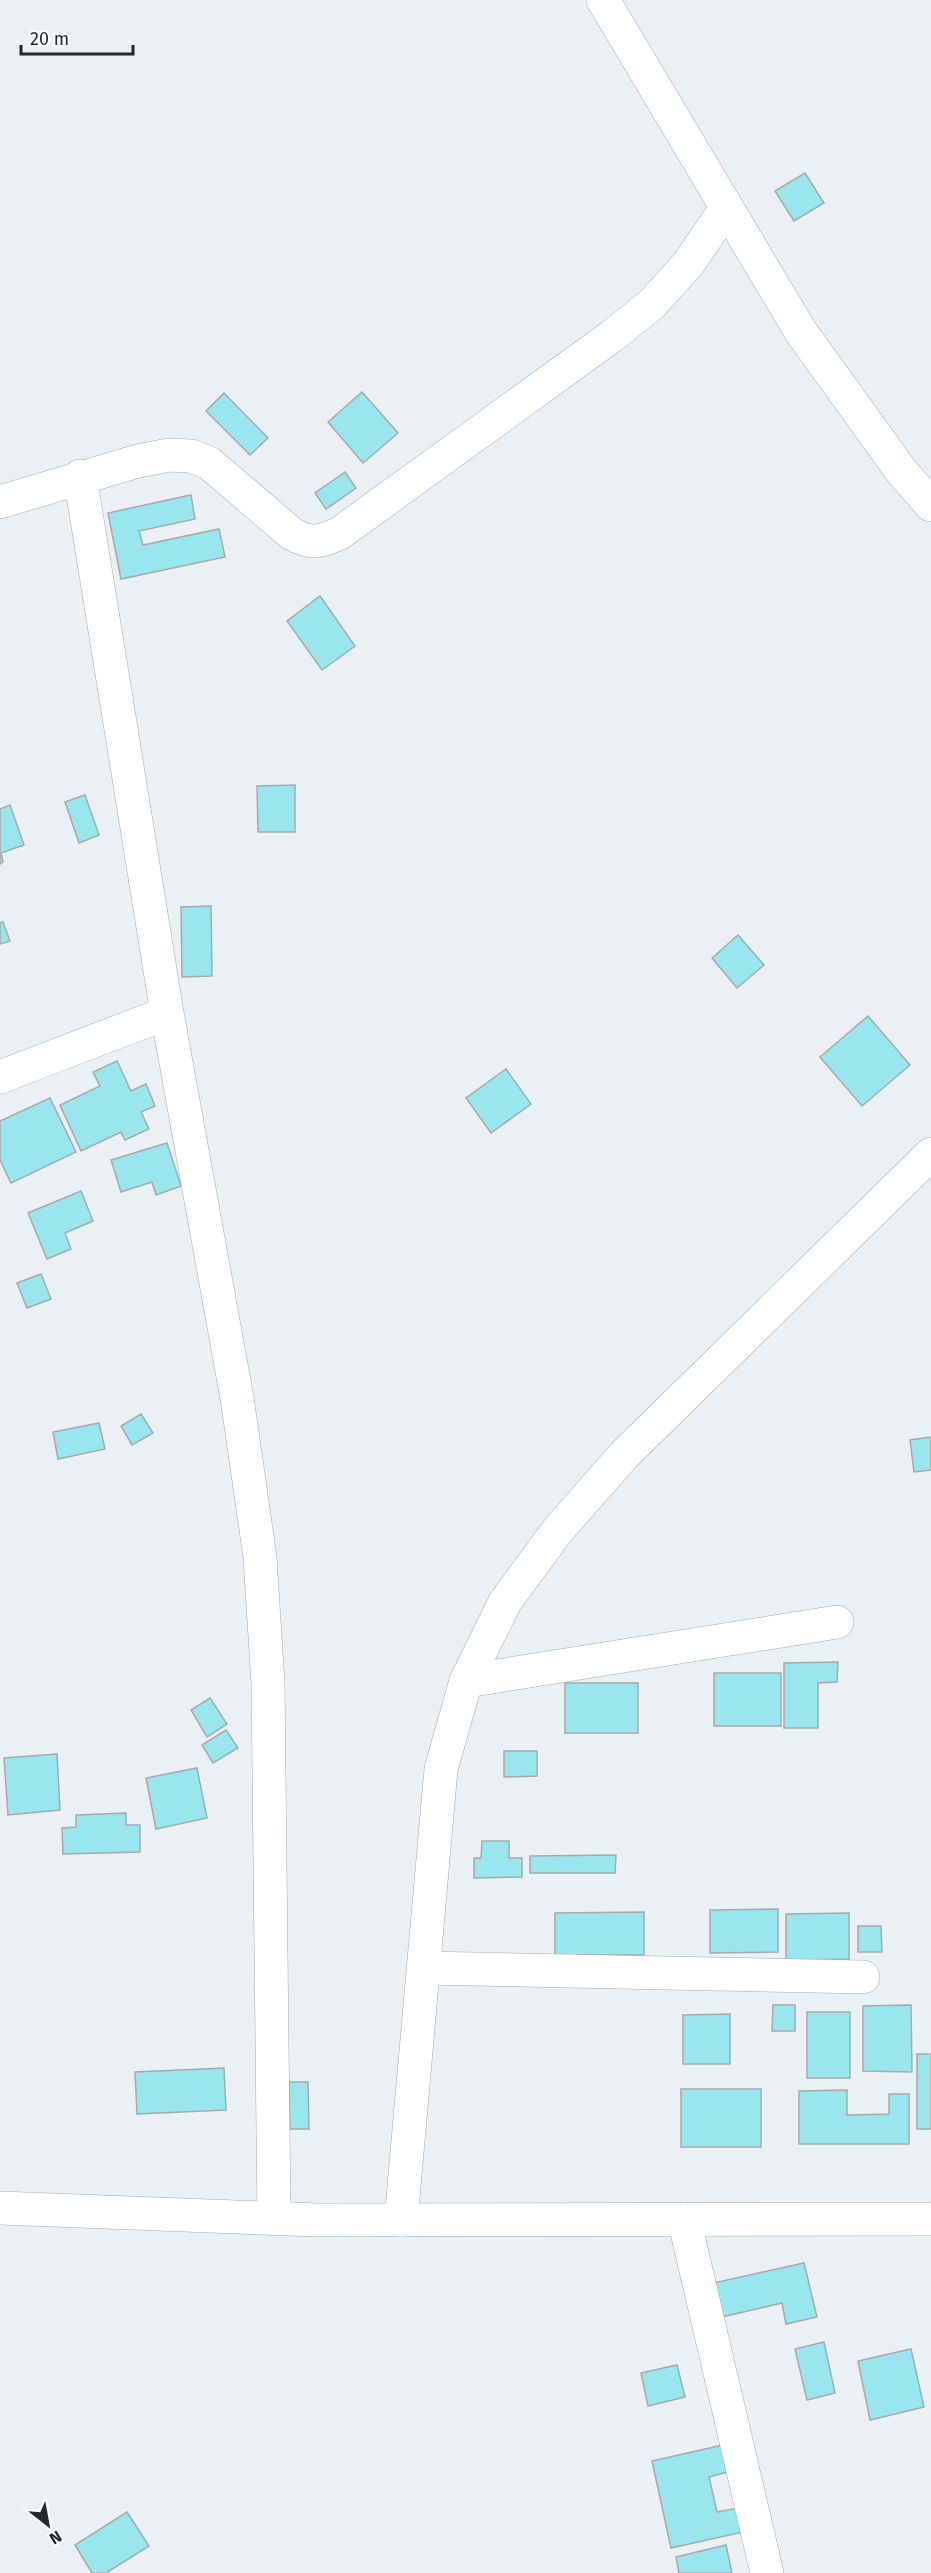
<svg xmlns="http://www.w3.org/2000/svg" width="931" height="2573" font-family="'Fira Sans',sans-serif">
<rect width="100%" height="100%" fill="#eaf0f3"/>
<g fill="#99e6ef" stroke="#a5abac" stroke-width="1.5">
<path d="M805 173 824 203 794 221 775 191Z"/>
<path d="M362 392 398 433 363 463 328 422Z"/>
<path d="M224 393 268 438 250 455 206 411Z"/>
<path d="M345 472 356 488 326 509 315 493Z"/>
<path d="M191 495 195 519 139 531 143 545 219 529 225 557 121 579 108 513Z"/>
<path d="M320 596 355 646 322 670 287 621Z"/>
<path d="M295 785V832H258L257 786Z"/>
<path d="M85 795 99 835 79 843 65 802Z"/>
<path d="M10 805 24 845 1 853 3 862 0 864V809Z"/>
<path d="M211 906 212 976 182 977 181 907Z"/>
<path d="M3 922 10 941 0 944V923Z"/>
<path d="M738 935 764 965 737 988 712 958Z"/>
<path d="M868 1016 910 1065 862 1106 820 1057Z"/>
<path d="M117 1061 131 1091 146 1084 155 1106 141 1112 149 1129 125 1140 121 1132 81 1151 60 1105 100 1086 93 1072Z"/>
<path d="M506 1069 531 1104 491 1133 466 1098Z"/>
<path d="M50 1098 76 1152 11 1183 0 1160V1121Z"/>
<path d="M167 1143 181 1186 156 1195 152 1182 121 1192 111 1160Z"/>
<path d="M81 1191 93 1221 65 1233 71 1249 47 1259 28 1213Z"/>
<path d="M41 1274 51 1299 27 1308 17 1283Z"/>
<path d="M141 1414 153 1433 132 1445 121 1426Z"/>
<path d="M99 1423 105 1449 58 1459 53 1432Z"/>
<path d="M931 1437V1470L914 1472 910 1440Z"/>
<path d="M838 1662 837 1682 818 1683V1728H784V1663Z"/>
<rect x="714" y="1673" width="67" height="53"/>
<rect x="565" y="1683" width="73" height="50"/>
<path d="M210 1698 227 1724 207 1737 191 1710Z"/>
<path d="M226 1730 238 1748 213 1763 202 1745Z"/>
<path d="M504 1751H537V1776L504 1777Z"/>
<path d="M57 1754 60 1810 8 1815 4 1758Z"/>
<path d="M197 1768 207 1818 156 1829 146 1778Z"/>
<path d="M126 1813V1825H140V1852L63 1854 62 1828 76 1827V1815Z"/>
<path d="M482 1841H509V1858H522V1877L474 1878V1858H481Z"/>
<path d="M616 1855 615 1873H530V1856Z"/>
<path d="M778 1909V1952L710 1953V1910Z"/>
<path d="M644 1912V1955H555V1913Z"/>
<path d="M849 1913V1959L786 1960V1914Z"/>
<path d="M858 1926H881L882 1952H858Z"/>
<path d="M773 2005H795V2031H772Z"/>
<path d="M911 2005 912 2072 863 2071V2006Z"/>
<rect x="807" y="2012" width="43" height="66"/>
<path d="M730 2014V2064H683V2015Z"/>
<rect x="917" y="2054" width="14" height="75"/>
<path d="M224 2068 226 2110 137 2114 135 2072Z"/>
<path d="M289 2082H308L309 2129H290Z"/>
<rect x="681" y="2089" width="80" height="58"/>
<path d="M847 2090V2115L889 2114V2094H909V2144H799V2091Z"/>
<path d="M804 2263 817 2317 786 2324 782 2303 717 2318 709 2284Z"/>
<path d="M824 2342 835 2393 807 2400 795 2349Z"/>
<path d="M911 2349 924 2407 870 2420 858 2361Z"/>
<path d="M677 2365 685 2397 648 2406 641 2373Z"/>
<path d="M723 2445 728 2472 709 2477 717 2512 738 2508 743 2532 671 2548 652 2461Z"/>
<path d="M127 2512 149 2546 106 2573H92L75 2545Z"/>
<path d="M726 2545 732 2573H679L676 2557Z"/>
</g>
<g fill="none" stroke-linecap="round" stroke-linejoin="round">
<g stroke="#a4a9ad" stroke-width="34">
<g id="minor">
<path d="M603 0 801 332 902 472 931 505"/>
<path d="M80 476 167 1013 237 1398 260 1557 268 1684 274 2219"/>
<path d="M0 502 138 461 169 455 191 456 209 463 292 534C313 545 319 542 340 533L612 336 652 304 688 264 726 209"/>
<path d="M0 1077 167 1013"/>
<path d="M466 1681 837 1622"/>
<path d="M424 1968 863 1977"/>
<path d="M0 2208 317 2220 931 2219"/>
<path d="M684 2219 767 2573"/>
<path d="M401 2220 441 1769 466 1681 505 1602 558 1530 624 1455 931 1154"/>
</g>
</g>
<use href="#minor" stroke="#fff" stroke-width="33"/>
</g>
<g transform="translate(48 2525) rotate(149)" stroke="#f9fdff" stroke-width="4.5" paint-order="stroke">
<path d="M0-4.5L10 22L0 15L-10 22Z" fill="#252728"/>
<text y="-9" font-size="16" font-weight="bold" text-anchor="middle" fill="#252728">N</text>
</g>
<path d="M21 45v9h112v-9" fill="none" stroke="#252728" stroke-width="3"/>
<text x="30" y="45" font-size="18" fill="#252728" stroke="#f9fdff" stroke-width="4.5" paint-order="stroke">20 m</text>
</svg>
